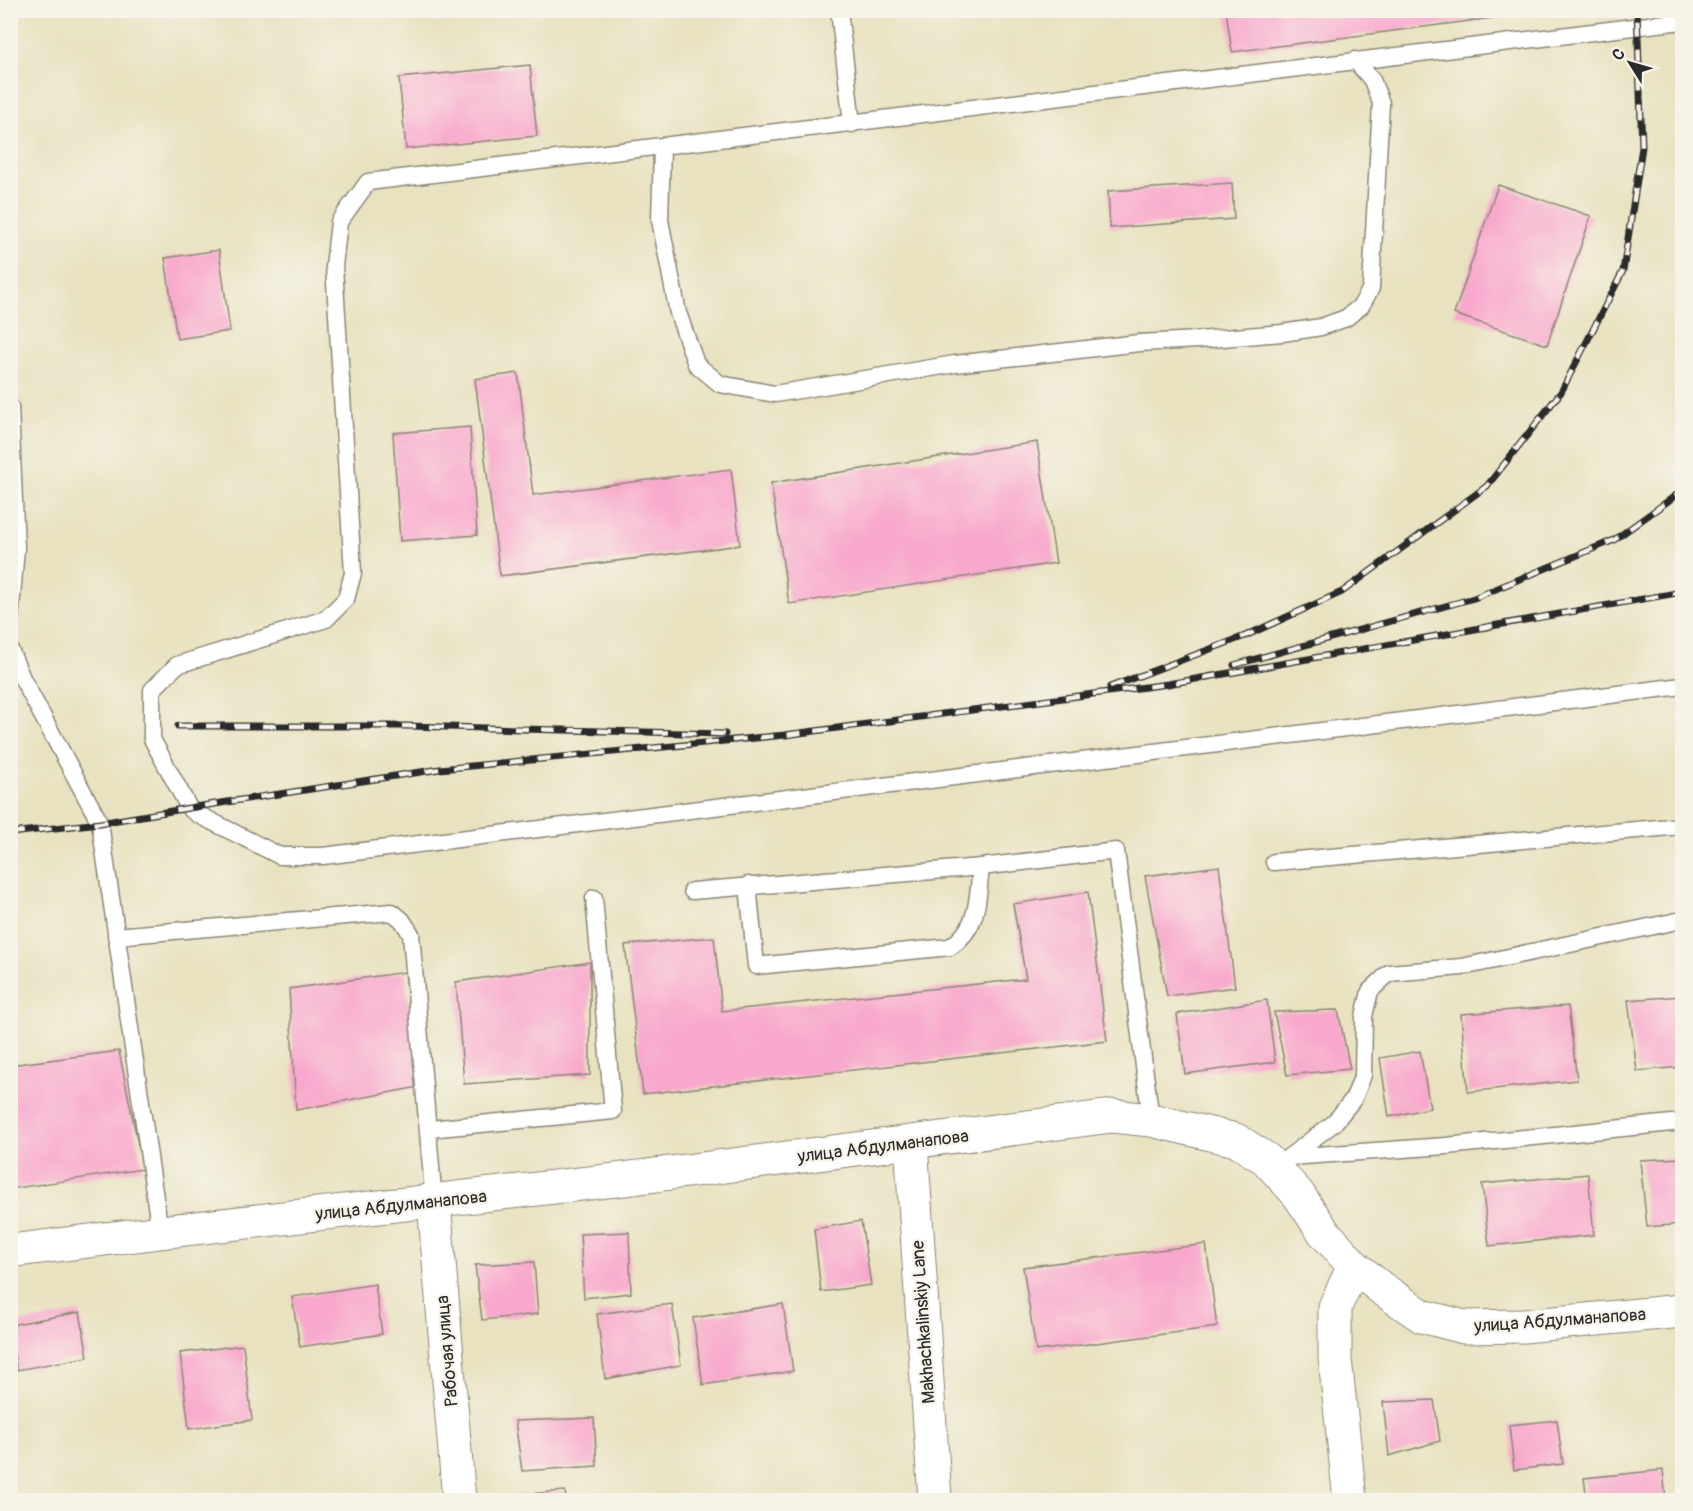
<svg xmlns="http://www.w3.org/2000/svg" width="1693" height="1511" font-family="Pangolin,sans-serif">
<rect width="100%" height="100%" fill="#f7f3e8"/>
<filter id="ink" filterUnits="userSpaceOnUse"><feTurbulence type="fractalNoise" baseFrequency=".0167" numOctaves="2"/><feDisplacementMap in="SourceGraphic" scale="12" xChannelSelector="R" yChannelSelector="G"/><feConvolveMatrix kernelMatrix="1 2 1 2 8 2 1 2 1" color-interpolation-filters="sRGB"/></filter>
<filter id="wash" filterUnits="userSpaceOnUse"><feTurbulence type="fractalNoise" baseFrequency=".008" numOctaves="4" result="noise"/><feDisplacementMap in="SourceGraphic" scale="24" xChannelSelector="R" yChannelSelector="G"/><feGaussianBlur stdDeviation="1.35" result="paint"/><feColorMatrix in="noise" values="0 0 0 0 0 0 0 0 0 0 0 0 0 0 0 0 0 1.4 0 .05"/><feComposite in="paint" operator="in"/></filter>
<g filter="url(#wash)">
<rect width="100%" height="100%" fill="#e8e2c0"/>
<g id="blocks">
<g fill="#f8a8cc">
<path d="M1226 10H1538V12L1232 52Z"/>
<path d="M530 65 537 136 406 149 399 78Z"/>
<path d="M1232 183 1234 219 1110 228 1108 191Z"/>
<path d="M1498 185 1591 216 1547 345 1454 314Z"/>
<path d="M219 250 230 331 177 339 165 258Z"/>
<path d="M518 373 533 495 731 469 740 545 500 576 475 379Z"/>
<path d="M470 427 477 535 400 541 393 433Z"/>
<path d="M1037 442 1056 563 789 604 771 483Z"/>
<path d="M1219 866 1235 987 1167 996 1145 876Z"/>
<path d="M1088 892 1107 1041 643 1094 625 945 714 937 722 1011 1026 979 1013 904Z"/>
<path d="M590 962V1075L464 1084 456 982Z"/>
<path d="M405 972 419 1087 296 1110 289 989Z"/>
<path d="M1682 996V1067L1637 1071 1628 1000Z"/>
<path d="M1267 1000 1275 1062 1185 1074 1177 1014Z"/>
<path d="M1568 1006 1577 1080 1468 1092 1461 1014Z"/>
<path d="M1338 1010 1350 1069 1287 1075 1274 1012Z"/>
<path d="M119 1051 143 1169 10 1189V1065Z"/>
<path d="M1420 1051 1430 1108 1389 1117 1380 1058Z"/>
<path d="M1682 1158V1224L1647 1227 1640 1160Z"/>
<path d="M1588 1174 1594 1235 1489 1246 1482 1184Z"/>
<path d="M861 1221 871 1285 821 1292 814 1229Z"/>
<path d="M629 1232 631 1293 584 1298 580 1234Z"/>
<path d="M1206 1244 1217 1327 1036 1351 1023 1267Z"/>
<path d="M534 1262 538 1314 482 1320 475 1265Z"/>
<path d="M375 1284 382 1334 300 1347 292 1297Z"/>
<path d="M672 1304 681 1365 605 1379 597 1314Z"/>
<path d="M783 1304 793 1371 703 1385 693 1318Z"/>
<path d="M80 1312 88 1357 17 1370 10 1335V1325Z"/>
<path d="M243 1345 252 1420 189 1429 180 1353Z"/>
<path d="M1434 1400 1440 1441 1389 1456 1383 1402Z"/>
<path d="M594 1418 597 1466 522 1471 515 1421Z"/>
<path d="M1557 1420 1563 1464 1514 1470 1509 1425Z"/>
<path d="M1663 1470 1666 1500H1587L1584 1478Z"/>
<path d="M565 1491 566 1500H504L503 1496Z"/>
</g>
</g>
</g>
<g filter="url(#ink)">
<use href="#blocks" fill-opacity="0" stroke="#8a8676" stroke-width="1.5"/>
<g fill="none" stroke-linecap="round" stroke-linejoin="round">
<g stroke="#8a8676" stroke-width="19">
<g id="service">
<path d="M839 10 852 124"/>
<path d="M1682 21 368 182 339 222 334 266 353 573 346 599 326 619 177 665 152 690V739L189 808 197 814 280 856H323L1682 686"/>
<path d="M662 147 660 220 678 313 696 364 720 384 775 394 955 364 1139 343 1199 340 1282 333 1321 327 1346 318 1361 306 1371 288 1381 103 1372 80 1355 60"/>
<path d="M10 407 16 548 10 620"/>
<path d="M10 650 22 678 100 823 160 1232"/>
<path d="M1274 862 1682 826"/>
<path d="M748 885 756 966 950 947C980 927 977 899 981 867"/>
<path d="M692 891 981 867 1116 851 1151 1120"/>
<path d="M116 936 392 912 402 920 411 934 434 1202"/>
<path d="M429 1129 613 1111 594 898"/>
<path d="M1289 1157 1334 1123 1354 1098 1363 1075 1364 1016 1370 991 1389 973 1462 967 1682 920"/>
<path d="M1289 1157 1446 1146 1682 1122"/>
</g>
</g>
<g stroke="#8a8676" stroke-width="35">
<g id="minor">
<path d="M911 1143 935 1500"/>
<path d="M434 1202 459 1500"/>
<path d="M10 1251 160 1232 624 1179 1112 1116 1151 1120 1236 1140 1266 1159 1298 1194 1323 1231 1354 1266 1381 1288 1422 1316 1464 1327 1523 1326 1682 1311"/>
<path d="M1350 1500 1335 1359V1307L1354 1266"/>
</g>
</g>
<use href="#service" stroke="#fff" stroke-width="16"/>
<use href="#minor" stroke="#fff" stroke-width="33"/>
<g stroke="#2b2b2b" stroke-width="7">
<g id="rail">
<path d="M1234 665 1474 598 1614 540 1682 491"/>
<path d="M1110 687 1245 636 1342 592 1487 486 1561 392 1623 271 1642 147 1637 10"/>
<path d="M178 726H405L725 734"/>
<path d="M10 833 100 823 189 808 440 769 785 735 1168 684 1682 592"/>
</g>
</g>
<use href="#rail" stroke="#f7f3e8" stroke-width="4.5" stroke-dasharray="14" stroke-linecap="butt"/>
</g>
</g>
<g text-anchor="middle" stroke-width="4.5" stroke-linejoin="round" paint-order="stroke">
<g font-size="18" fill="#2b2b2b" stroke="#f7f3e8">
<text transform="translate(883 1146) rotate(-7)" y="6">улица Абдулманапова</text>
<text transform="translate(401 1205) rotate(-6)" y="6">улица Абдулманапова</text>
<text transform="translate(1560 1320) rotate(-4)" y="6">улица Абдулманапова</text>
<text transform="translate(923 1322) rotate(-94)" y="6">Makhachkalinskiy Lane</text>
<text transform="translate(447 1351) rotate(-95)" y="6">Рабочая улица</text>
</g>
</g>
<rect width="1693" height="1511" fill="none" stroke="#f7f3e8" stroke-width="36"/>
<g transform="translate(1630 63) rotate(307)" stroke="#f7f3e8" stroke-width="4.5" paint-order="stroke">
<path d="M0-4.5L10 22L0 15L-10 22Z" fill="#2b2b2b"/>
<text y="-9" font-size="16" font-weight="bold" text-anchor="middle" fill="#2b2b2b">С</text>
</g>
</svg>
